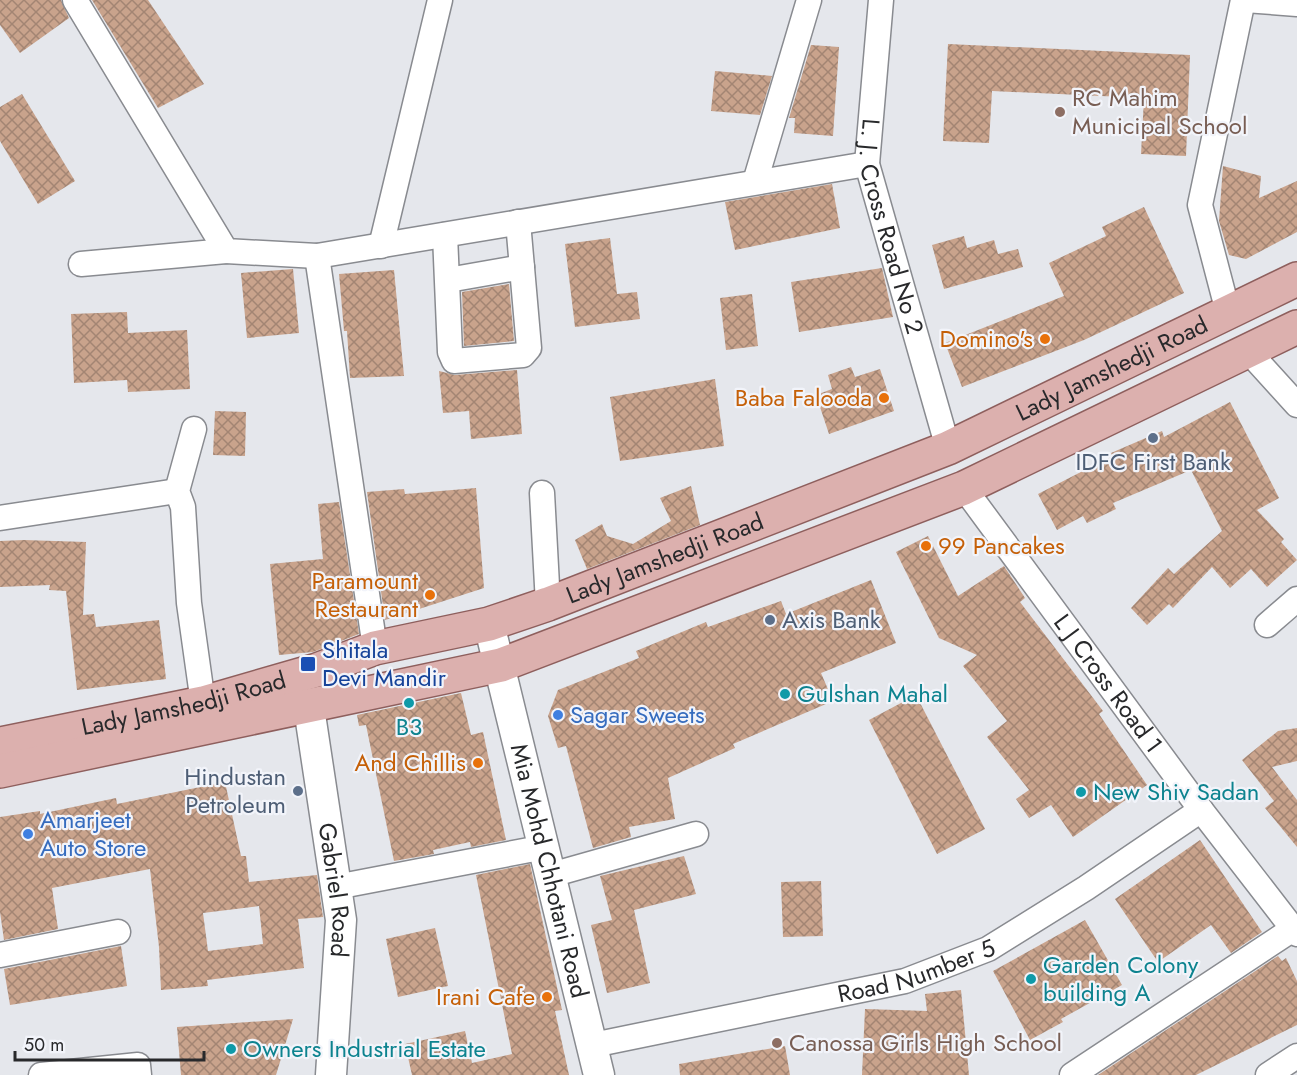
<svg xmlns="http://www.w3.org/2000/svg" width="1297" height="1075" font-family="Jost,sans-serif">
<defs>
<pattern id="building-cross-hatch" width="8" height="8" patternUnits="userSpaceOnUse" patternTransform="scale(1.5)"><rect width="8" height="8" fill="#c9a38c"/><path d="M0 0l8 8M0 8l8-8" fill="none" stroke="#a38573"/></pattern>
</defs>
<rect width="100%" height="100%" fill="#e5e7ec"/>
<g fill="url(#building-cross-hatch)" fill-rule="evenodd">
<path d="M0 0H61L69 18 20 53 0 25Z"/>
<path d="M92 0H148L204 84 158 108Z"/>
<path d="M948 44 1190 55 1186 156 1141 154 1144 98 992 91 989 143 943 141Z"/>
<path d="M811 45 839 47 833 136 794 133 795 118H789Z"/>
<path d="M715 71 772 76 760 115 711 111Z"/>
<path d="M22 94 75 181 38 204 0 141V107Z"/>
<path d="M1223 166 1261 176 1259 198 1297 181V232L1246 259 1229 255 1219 221Z"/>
<path d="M832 184 840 228 735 250 725 202Z"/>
<path d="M1144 207 1184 293 1084 340 962 387 945 343 1064 296 1049 263 1106 236 1102 227Z"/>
<path d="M964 236 967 248 994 240 998 254 1018 249 1023 267 944 289 932 245Z"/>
<path d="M610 238 617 294 637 292 640 319 575 327 565 244Z"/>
<path d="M882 268 893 317 799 332 791 282Z"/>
<path d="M293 269 299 333 247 338 241 273Z"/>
<path d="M394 270 404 376 350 378 347 331H344L339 274Z"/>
<path d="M509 284 514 341 464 346 462 292Z"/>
<path d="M752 294 758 346 726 350 720 298Z"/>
<path d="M127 312 128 333 187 330 190 389 128 392 127 380 74 383 71 314Z"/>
<path d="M851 367 855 377 880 369 894 411 829 434 816 395 832 389 828 375Z"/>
<path d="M517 370 522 434 471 439 469 411 443 413 439 371 455 375Z"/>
<path d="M715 379 724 446 620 461 610 397Z"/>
<path d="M1230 402 1279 498 1257 510 1284 539 1281 542 1297 560 1267 587 1251 569 1230 588 1212 567 1173 608 1169 604 1147 625 1131 608 1168 568 1174 574 1222 531 1191 470 1113 503 1116 509 1087 523 1083 516 1057 530 1038 494 1112 456 1111 453 1162 431 1164 437Z"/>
<path d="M215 411 246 412 245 456 213 455Z"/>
<path d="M691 486 700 525 587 569 575 540 602 524 607 536 633 544 671 521 660 498Z"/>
<path d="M476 488 484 588 385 620 367 492 404 489 405 494Z"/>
<path d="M339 502 359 634 313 652 279 655 270 564 323 559 318 504Z"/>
<path d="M928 536 958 596 1004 566 1025 598 1020 602 1103 711 1099 714 1147 785 1073 837 1051 805 1029 818 1016 799 1029 790 987 737 1007 721 963 666 977 655 939 638 896 552Z"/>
<path d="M24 540 86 542 83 615 94 614 96 627 159 620 166 679 77 690 66 591 49 590 50 585 0 587V541Z"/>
<path d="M871 580 896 643 821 673 833 701 733 744 735 748 668 778 675 819 629 827 631 837 593 848 566 746 558 748 548 716 558 690 639 658 636 651 706 622 708 627 781 601 786 614Z"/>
<path d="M461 693 471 735 483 732 506 840 471 847 470 842 433 850 434 854 394 861 366 725 359 726 357 715Z"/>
<path d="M916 695 985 829 937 854 869 720Z"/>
<path d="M1297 728V761L1272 767 1297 800V847L1265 808 1274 801 1242 760 1278 731Z"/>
<path d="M225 782 241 856H246L249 882 317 875 323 917 298 919 304 968 207 980 208 986 161 990 159 947 150 869 52 888 58 929 4 940 0 912V817L40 811V814L116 798 117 804ZM259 906 263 944 208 951 203 913Z"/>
<path d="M1200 840 1262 932 1231 953 1211 925 1158 962 1115 899Z"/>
<path d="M684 856 696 894 634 910 650 983 607 993 591 925 612 920 600 876Z"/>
<path d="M530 864 562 1010 555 1011 569 1075H412L405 1044 465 1031 472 1063 512 1054 476 875Z"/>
<path d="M821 881 823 936 783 937 781 882Z"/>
<path d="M1085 920 1122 985 1061 1019 1063 1022 1030 1040 993 971Z"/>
<path d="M435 928 448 986 398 997 386 939Z"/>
<path d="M121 946 127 986 10 1005 4 969Z"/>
<path d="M1278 956 1282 961 1286 958 1297 981V1025L1196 1075H1098Z"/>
<path d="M961 990 969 1075H862L865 1009 927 1011 925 994Z"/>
<path d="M293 1019 276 1075H181L177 1027Z"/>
<path d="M785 1046 790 1075H680L679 1064Z"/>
</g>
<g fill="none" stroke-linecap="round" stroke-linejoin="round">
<g stroke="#898b90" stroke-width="27">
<g id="minor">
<path d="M75 0 226 251 317 256 867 164"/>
<path id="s1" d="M881 0 867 164 948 448"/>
<path d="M1245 0 1297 4"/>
<path d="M755 182 809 0"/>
<path d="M445 235 450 352 454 361 523 355 529 348 518 222"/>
<path d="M381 246 440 0"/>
<path d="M317 256 375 648"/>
<path d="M81 264 226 251"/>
<path d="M448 280 522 267"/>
<path d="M1228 312 1200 205 1243 0"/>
<path d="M1248 351 1297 405"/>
<path d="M194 429 177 491 183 507 189 603 203 703"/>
<path id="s2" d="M964 488 1201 810 1297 934"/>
<path d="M542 493 548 604"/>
<path d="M0 518 177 491"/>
<path d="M1267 625 1297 599"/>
<path d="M551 875 696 834"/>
<path d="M336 887 545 847"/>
<path d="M0 955 118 932"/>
<path id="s3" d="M593 1045 905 981 988 949 1086 888 1201 810"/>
<path d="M41 1075 138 1065 139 1075"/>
<path d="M1072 1075 1293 929"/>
<path d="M1268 1075 1297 1056"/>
</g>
</g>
<g stroke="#898b90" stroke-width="33">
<g id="tertiary">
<path id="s4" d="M489 624 599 1075"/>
<path id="s5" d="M309 708 341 920 331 1075"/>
</g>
</g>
<g stroke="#8e5f5d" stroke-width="36">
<g id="primary">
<path id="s6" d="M0 744 203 703 317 670 375 648 489 624 548 604 948 448 1297 279"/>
<path d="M0 771 501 665 964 488 1297 327"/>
</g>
</g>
<use href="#minor" stroke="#fff" stroke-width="24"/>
<use href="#tertiary" stroke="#fff" stroke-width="30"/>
<use href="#primary" stroke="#dcb0ae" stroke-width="33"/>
</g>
<g fill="#8d6e63" stroke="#f2f4fa" stroke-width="2">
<circle cx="1060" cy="112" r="6"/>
<circle cx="777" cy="1043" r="6"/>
</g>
<g fill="#e8710a" stroke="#f2f4fa" stroke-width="2">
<circle cx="1045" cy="339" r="6"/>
<circle cx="884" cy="398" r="6"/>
<circle cx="926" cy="546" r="6"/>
<circle cx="430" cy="595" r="6"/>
<circle cx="478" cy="763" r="6"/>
<circle cx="547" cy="997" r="6"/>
</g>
<g fill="#5c6f8a" stroke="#f2f4fa" stroke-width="2">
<circle cx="1153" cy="438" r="6"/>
<circle cx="770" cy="620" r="6"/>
<circle cx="298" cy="791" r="6"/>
</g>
<rect fill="#1a4fb4" stroke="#f2f4fa" stroke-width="2" x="300" y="656" width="16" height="16" rx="3"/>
<g fill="#0f9aa8" stroke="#f2f4fa" stroke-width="2">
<circle cx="785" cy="694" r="6"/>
<circle cx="409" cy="703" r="6"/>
<circle cx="1081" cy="792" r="6"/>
<circle cx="1031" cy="979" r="6"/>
<circle cx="231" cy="1049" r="6"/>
</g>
<g fill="#3f7fe0" stroke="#f2f4fa" stroke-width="2">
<circle cx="558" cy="715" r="6"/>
<circle cx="28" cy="834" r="6"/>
</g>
<g text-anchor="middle" stroke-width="4.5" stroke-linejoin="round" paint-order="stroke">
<g font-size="24" fill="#785e54" stroke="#f2f4fa" text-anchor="start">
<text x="1072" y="106">RC Mahim<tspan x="1072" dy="28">Municipal School</tspan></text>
<text x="789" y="1051">Canossa Girls High School</text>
</g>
<g font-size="24" fill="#28292b" stroke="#f2f4fa">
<text dy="8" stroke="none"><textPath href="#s1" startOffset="230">L. J. Cross Road No 2</textPath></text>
<text dy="8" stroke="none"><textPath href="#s6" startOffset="1178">Lady Jamshedji Road</textPath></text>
<text dy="8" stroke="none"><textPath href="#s6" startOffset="692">Lady Jamshedji Road</textPath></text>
<text dy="8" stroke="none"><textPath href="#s2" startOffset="243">L J Cross Road 1</textPath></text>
<text dy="8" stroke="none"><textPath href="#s6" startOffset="188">Lady Jamshedji Road</textPath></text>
<text dy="8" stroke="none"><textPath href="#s4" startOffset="254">Mia Mohd Chhotani Road</textPath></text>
<text dy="8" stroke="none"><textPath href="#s5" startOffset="184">Gabriel Road</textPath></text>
<text dy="8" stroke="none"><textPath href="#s3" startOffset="332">Road Number 5</textPath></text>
</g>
<g font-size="24" fill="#c56008" stroke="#f2f4fa" text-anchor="end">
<text x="1033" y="347">Domino's</text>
<text x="872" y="406">Baba Falooda</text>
<text x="938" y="554" text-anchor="start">99 Pancakes</text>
<text x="418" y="589">Paramount<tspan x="418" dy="28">Restaurant</tspan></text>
<text x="466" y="771">And Chillis</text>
<text x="535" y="1005">Irani Cafe</text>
</g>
<g font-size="24" fill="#4e5e75" stroke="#f2f4fa">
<text x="1153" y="470">IDFC First Bank</text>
<text x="782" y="628" text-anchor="start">Axis Bank</text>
<text x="286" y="785" text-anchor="end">Hindustan<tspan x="286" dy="28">Petroleum</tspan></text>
</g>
<g font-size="24" fill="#164399" stroke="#f2f4fa" text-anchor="start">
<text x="322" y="658">Shitala<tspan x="322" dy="28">Devi Mandir</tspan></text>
</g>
<g font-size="24" fill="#0d838f" stroke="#f2f4fa" text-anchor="start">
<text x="797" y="702">Gulshan Mahal</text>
<text x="409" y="735" text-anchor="middle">B3</text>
<text x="1093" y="800">New Shiv Sadan</text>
<text x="1043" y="973">Garden Colony<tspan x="1043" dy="28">building A</tspan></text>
<text x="243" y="1057">Owners Industrial Estate</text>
</g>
<g font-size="24" fill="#366cbe" stroke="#f2f4fa" text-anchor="start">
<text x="570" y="723">Sagar Sweets</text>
<text x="40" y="828">Amarjeet<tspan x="40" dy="28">Auto Store</tspan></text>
</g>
</g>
<path d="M15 1051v9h189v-9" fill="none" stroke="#28292b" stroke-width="3"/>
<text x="24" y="1051" font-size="18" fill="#28292b" stroke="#f2f4fa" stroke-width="4.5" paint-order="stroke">50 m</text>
</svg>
